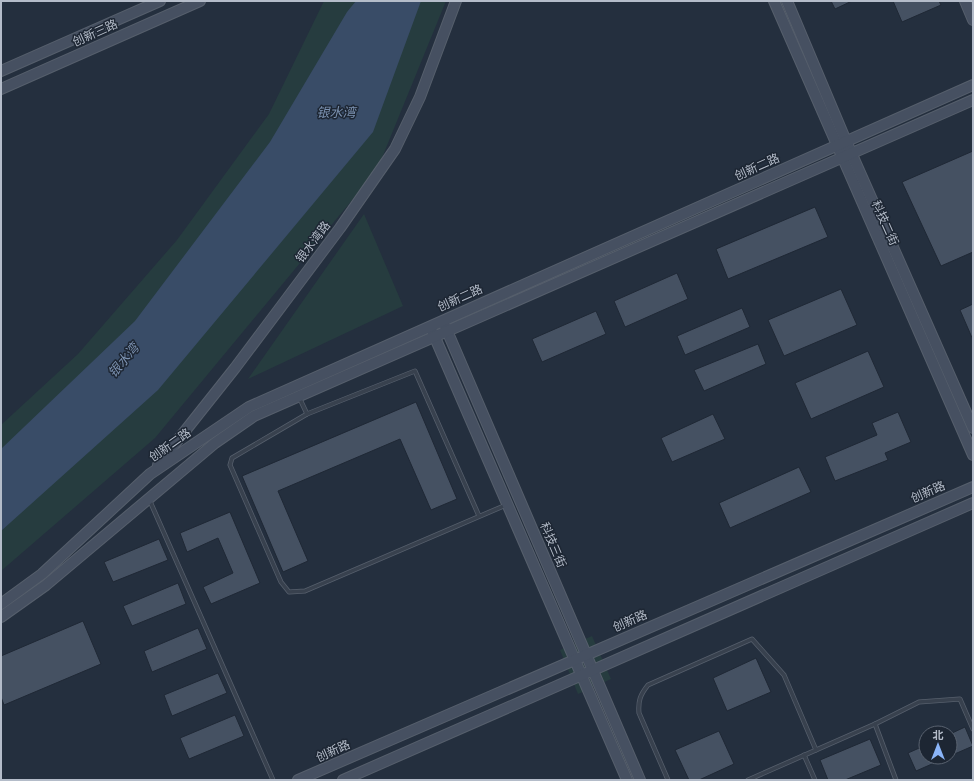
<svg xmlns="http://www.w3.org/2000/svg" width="974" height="781" font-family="'Titillium Web','Noto Sans SC',sans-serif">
<rect width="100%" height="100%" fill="#242f3e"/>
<g fill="#263c3f">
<path d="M324 1H446L377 170 155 438 1 571V425L78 354 177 240 269 114Z"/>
<path d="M364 214 403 306 248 379Z"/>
<path d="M592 636 611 679 578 694 560 650Z"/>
</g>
<path fill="#394c67" d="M356 1H421L373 132 158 390 1 531V449L135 321 270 142 347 12Z"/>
<g fill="#455162" stroke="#1f2835">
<path d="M831 1H852L835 9Z"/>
<path d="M893 1H939L941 5 902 22Z"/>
<path d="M973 151V252L941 266 902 182Z"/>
<path d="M815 207 828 237 728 279 716 249Z"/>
<path d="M677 273 688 299 625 327 614 301Z"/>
<path d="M841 289 857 325 784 356 768 320Z"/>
<path d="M973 304V340L960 310Z"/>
<path d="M742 308 750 327 685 355 677 336Z"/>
<path d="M596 311 606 334 542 362 532 339Z"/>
<path d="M758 344 766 364 704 391 694 370Z"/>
<path d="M868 351 884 387 811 419 795 383Z"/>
<path d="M416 402 457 499 431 510 400 439 278 491 308 561 283 572 242 476Z"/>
<path d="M898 412 911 442 885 453 888 460 835 481 825 457 877 435 872 423Z"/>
<path d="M713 414 725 439 672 462 661 438Z"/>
<path d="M799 467 811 492 730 528 719 503Z"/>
<path d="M230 512 260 583 211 604 203 587 233 573 218 538 187 552 180 533Z"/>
<path d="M159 539 168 560 113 582 104 562Z"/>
<path d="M178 583 186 604 132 626 123 606Z"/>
<path d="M83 621 101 664 4 705 1 697V656Z"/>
<path d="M198 628 207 649 152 672 144 651Z"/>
<path d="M756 658 771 692 727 711 713 678Z"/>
<path d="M218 673 227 693 172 716 164 695Z"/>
<path d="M235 715 244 736 189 759 180 738Z"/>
<path d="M965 727 973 746 950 756V734Z"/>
<path d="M719 731 734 764 699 780H689L675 750Z"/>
<path d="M870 739 881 765 845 780H828L820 760Z"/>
<path d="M926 745V757H948L916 771 908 753Z"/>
</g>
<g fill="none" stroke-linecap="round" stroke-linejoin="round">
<g stroke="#565f6c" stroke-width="5">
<g id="lane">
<path d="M299 397 307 414"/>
<path d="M149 499 273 780"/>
<path d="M479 516 415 371 307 414 232 458 230 465 281 582 289 592 305 591 506 505"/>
<path d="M875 724 919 702 960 699 973 729"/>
<path d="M804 755 815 780"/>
<path d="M668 780 639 713C638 701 640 695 648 685L752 639 784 675 816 750"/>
<path d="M748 780 875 724 896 780"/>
</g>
</g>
<g stroke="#565f6c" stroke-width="12">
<g id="secondary">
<path d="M774 1 973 455"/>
<path d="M787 1 846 141 973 428"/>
<path d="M965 1 973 20"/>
<path d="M1 71 160 1"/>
<path d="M1 89 200 1"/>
<path d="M445 326 640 780"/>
<path d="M433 333 627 780"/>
<path d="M158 465 235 368 340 228 395 149 420 97 456 1"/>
<path d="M1 604 42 574 150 474 249 407 973 85"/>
<path d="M1 617 46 585 215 443 254 416 973 100"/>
<path d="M298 780 973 487"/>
<path d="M343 780 973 503"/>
</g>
</g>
<use href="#lane" stroke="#38414e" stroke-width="3.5"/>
<use href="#secondary" stroke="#465061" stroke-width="10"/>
</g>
<g text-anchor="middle" stroke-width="3" stroke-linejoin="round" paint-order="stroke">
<g font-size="12" fill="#b4bcc9" stroke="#1d2633">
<text transform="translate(95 33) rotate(-24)" y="4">创新三路</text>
<text transform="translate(757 167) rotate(-24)" y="4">创新二路</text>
<text transform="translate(885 223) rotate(66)" y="4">科技二街</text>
<text transform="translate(313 242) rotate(-53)" y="4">银水湾路</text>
<text transform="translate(460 298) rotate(-24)" y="4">创新二路</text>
<text transform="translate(170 445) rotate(-35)" y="4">创新二路</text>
<text transform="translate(928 492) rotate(-23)" y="4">创新路</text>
<text transform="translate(553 545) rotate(67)" y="4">科技三街</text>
<text transform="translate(630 621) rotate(-23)" y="4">创新路</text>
<text transform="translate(333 751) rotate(-24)" y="4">创新路</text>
</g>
<g font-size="13" font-style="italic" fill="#7c92b1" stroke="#1d2633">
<text x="336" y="117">银水湾</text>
<text transform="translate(123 360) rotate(-50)" y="5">银水湾</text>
</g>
</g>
<rect width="974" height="781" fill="none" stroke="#b4bcc9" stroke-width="4"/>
<g transform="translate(938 745)"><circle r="19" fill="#1d2633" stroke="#59626f"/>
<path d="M0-3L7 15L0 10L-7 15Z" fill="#8ab4f8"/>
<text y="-6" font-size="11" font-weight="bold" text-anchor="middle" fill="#b4bcc9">北</text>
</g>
</svg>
